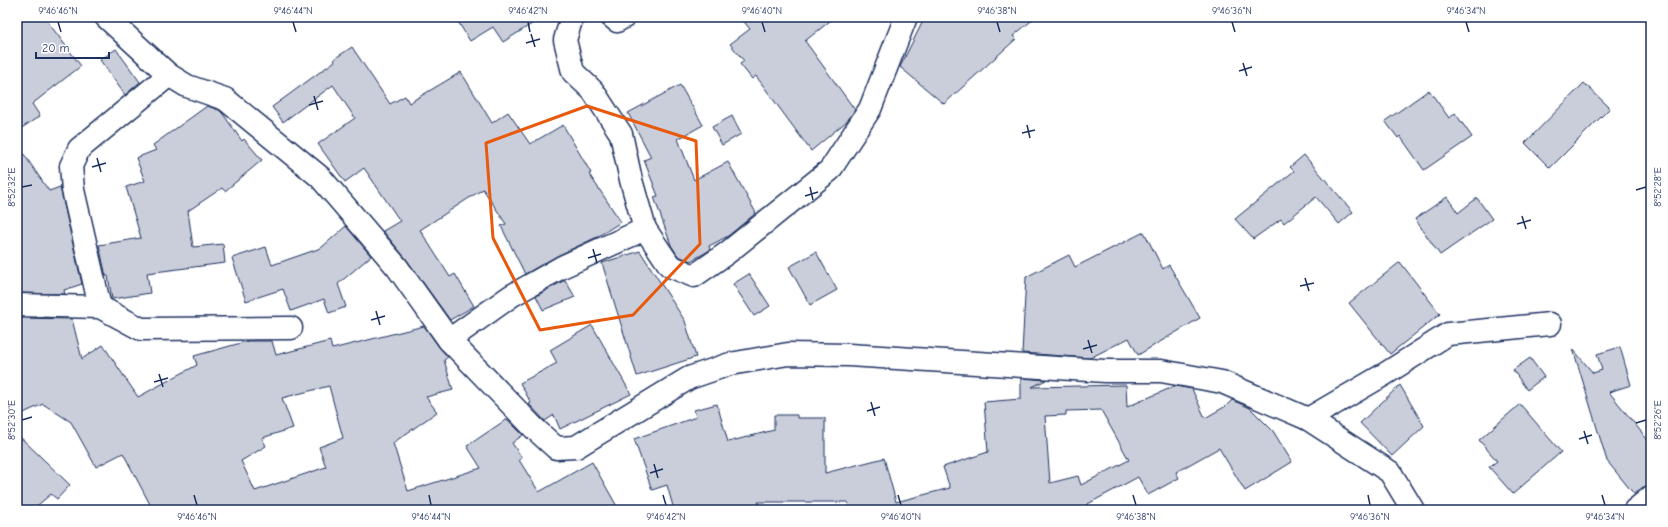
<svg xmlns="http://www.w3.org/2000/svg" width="1668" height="527" font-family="'Comic Neue',sans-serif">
<rect width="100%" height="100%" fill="#fff"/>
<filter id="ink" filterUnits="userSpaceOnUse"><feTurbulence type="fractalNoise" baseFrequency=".025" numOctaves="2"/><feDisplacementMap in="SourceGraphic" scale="8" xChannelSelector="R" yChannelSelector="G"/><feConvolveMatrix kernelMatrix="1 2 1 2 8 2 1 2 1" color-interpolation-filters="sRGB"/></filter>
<g filter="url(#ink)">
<g fill="#caceda" stroke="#1b2f5e" fill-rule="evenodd">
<path d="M17 17H44L81 66 32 104 40 116 17 131Z"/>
<path d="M455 17H543L503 42 493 27 470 41Z"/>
<path d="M740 17H835L805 41 855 110 847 121 811 151 756 76 752 79 740 64 744 61 730 44 750 29Z"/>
<path d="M925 17H1036L1013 36 1016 39 944 104 900 67Z"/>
<path d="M352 47 390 104 405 96 409 103 461 72 492 123 508 112 530 144 563 125 591 173 589 174 621 222 597 237 557 256 525 274 501 226 506 224 483 189 420 230 450 277 455 274 474 306 450 320 407 260 383 231 400 221 364 168 345 182 318 144 355 118 333 85 283 122 272 107 335 61 334 59Z"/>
<path d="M116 49 140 82 125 95 100 60Z"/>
<path d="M1584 83 1610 108 1550 168 1525 143Z"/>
<path d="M680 85 703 125 678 139 694 180 728 162 756 213 728 236 709 246 710 250 691 261 678 256 671 245 654 197 658 196 644 160 651 157 628 113Z"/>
<path d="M1429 90 1449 118 1455 113 1472 137 1424 170 1400 136 1398 138 1385 121Z"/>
<path d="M207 106 219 110 223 114 242 141 244 139 262 160 225 191 222 188 188 211 193 247 223 244 225 263 147 273 150 293 112 299 108 276H106L99 245 141 238 126 187 145 181 136 158 156 150 153 145Z"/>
<path d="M732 116 741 134 722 145 712 127Z"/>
<path d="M17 144 49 191 60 187 82 284 64 290 65 294 17 293Z"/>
<path d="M1304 155 1353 212 1339 224 1316 197 1284 223 1281 219 1253 239 1235 219 1294 171 1290 167Z"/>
<path d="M1447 197 1458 213 1477 198 1492 219 1440 255 1415 219Z"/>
<path d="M346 226 371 256 338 284 346 307 329 313 324 299 291 311 283 289 246 301 232 258 266 247 272 265 321 248Z"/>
<path d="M1144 232 1163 269 1169 265 1200 318 1138 355 1129 338 1090 358 1022 353 1026 277 1069 255 1075 267Z"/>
<path d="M640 251 685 321 696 357 637 376 602 263Z"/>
<path d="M816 252 837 290 810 305 789 267Z"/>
<path d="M1400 262 1440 314 1390 354 1349 303Z"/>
<path d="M749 274 770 306 754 316 733 284Z"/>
<path d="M565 280 575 297 543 310 536 296Z"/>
<path d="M17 318 72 319 82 359 103 345 138 397 197 365 194 356 248 341H272L276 355 330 341 332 349 424 326 439 347 448 357 444 360 453 390 426 397 437 412 393 443 408 491 481 468 467 446 507 419 523 435 512 443 522 458 519 460 539 492 592 462 619 510H153L123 453 96 467 71 422 43 404 17 416ZM329 386 343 438 319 447 326 467 255 491 241 461 266 446 262 438 293 428 282 398Z"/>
<path d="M592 325 631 394 560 429 554 415 545 421 529 404 531 403 520 383 557 363 550 350Z"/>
<path d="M1620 347 1631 385 1609 392 1651 444V485L1643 487 1634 494 1607 461 1573 349 1593 373 1602 370 1597 354Z"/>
<path d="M1530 358 1544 377 1527 390 1513 370Z"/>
<path d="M1021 378 1046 380 1032 387 1126 385 1127 407 1175 386 1192 389 1205 418 1226 406 1232 400 1250 408 1273 431 1292 462 1245 491 1219 448 1176 472 1179 478 1148 495 1138 477 1086 505 1088 510H850L848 502H758L761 510H674L667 485 652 490 634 439 696 417 694 410 717 404 728 442 774 430V415H797V418H825V473L884 458 896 502 950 488 943 467 988 452 984 402 1021 399ZM1101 410 1129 460 1081 485 1078 476 1050 483 1045 416 1066 415V411Z"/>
<path d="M1400 385 1424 426 1392 456 1360 423Z"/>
<path d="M1520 404 1561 452 1513 494 1489 467 1497 461 1479 440Z"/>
<path d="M17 434 70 485 57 499 51 494 32 510H24L17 502Z"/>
</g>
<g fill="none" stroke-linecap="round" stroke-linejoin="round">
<g stroke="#1b2f5e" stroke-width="25">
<g id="minor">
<path d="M106 17 169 75"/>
<path d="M572 17 565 40 573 72 593 91 621 134 631 180 645 229 670 266 694 276 727 253 830 170 870 109 906 17"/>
<path d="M612 17 617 21 624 17"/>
<path d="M17 305 100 307 141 329 291 328"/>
<path d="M100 307 73 190 71 166 79 149 169 75 187 86 225 99 320 177 397 267 449 340 511 296 562 267 645 229"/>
<path d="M449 340 534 428 556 448 576 447 689 378 730 364 788 354 849 355 1105 371H1161L1222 382 1308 419 1390 472 1413 510"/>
<path d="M1308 419 1385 374 1448 334 1550 324"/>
<path d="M1635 510 1651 497"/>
</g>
</g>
<use href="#minor" stroke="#fff" stroke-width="22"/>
</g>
</g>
<path fill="none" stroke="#e8590c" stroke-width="3" stroke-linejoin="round" d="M587 106 696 141 700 244 633 315 540 330 493 238 486 143Z"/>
<path fill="none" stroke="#1b2f5e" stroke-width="1.5" d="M58 22 61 32M293 22 296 32M528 22 530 32M762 22 765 32M997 22 1000 32M1232 22 1235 32M1466 22 1469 32M531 34 535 47M526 43 540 39M1243 63 1247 76M1239 71 1252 67M314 96 318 110M309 105 323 101M1027 125 1030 138M1022 133 1035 130M97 158 101 172M92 167 106 163M22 187 32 185M810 187 813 200M1636 190 1646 187M805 196 818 192M1522 216 1526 229M1517 224 1531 220M593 249 597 263M588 258 601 254M1305 278 1309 291M1300 286 1314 283M376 311 380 325M371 320 385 316M1088 340 1092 353M1083 349 1097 345M159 374 163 387M154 382 168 378M871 402 875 416M867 411 880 407M22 420 32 417M1636 423 1646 420M1584 431 1588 444M1579 439 1592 435M654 464 658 478M650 473 663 469M194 495 197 505M429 495 431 505M663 495 666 505M898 495 901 505M1133 495 1136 505M1368 495 1370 505M1602 495 1605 505"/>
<rect width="1668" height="527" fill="none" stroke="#fff" stroke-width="44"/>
<path d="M36 52v6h73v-6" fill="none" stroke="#1b2f5e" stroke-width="2"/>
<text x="42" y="52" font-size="12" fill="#1b2f5e" stroke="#ffffff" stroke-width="3" paint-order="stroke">20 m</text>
<rect x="22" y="22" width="1624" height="483" fill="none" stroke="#1b2f5e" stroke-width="1.5"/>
<g font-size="10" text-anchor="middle" fill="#1b2f5e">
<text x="58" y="14">9°46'46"N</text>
<text x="293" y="14">9°46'44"N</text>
<text x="528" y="14">9°46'42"N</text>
<text x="762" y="14">9°46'40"N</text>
<text x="997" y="14">9°46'38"N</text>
<text x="1232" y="14">9°46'36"N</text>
<text x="1466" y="14">9°46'34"N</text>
<text transform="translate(1657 187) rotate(-90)" y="4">8°52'28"E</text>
<text transform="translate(11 187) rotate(-90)" y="4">8°52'32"E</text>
<text transform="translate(1657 420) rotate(-90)" y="4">8°52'26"E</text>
<text transform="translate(11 420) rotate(-90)" y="4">8°52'30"E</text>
<text x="197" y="520">9°46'46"N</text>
<text x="431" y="520">9°46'44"N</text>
<text x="666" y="520">9°46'42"N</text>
<text x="901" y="520">9°46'40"N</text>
<text x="1136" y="520">9°46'38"N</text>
<text x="1370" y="520">9°46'36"N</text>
<text x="1605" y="520">9°46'34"N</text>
</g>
</svg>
